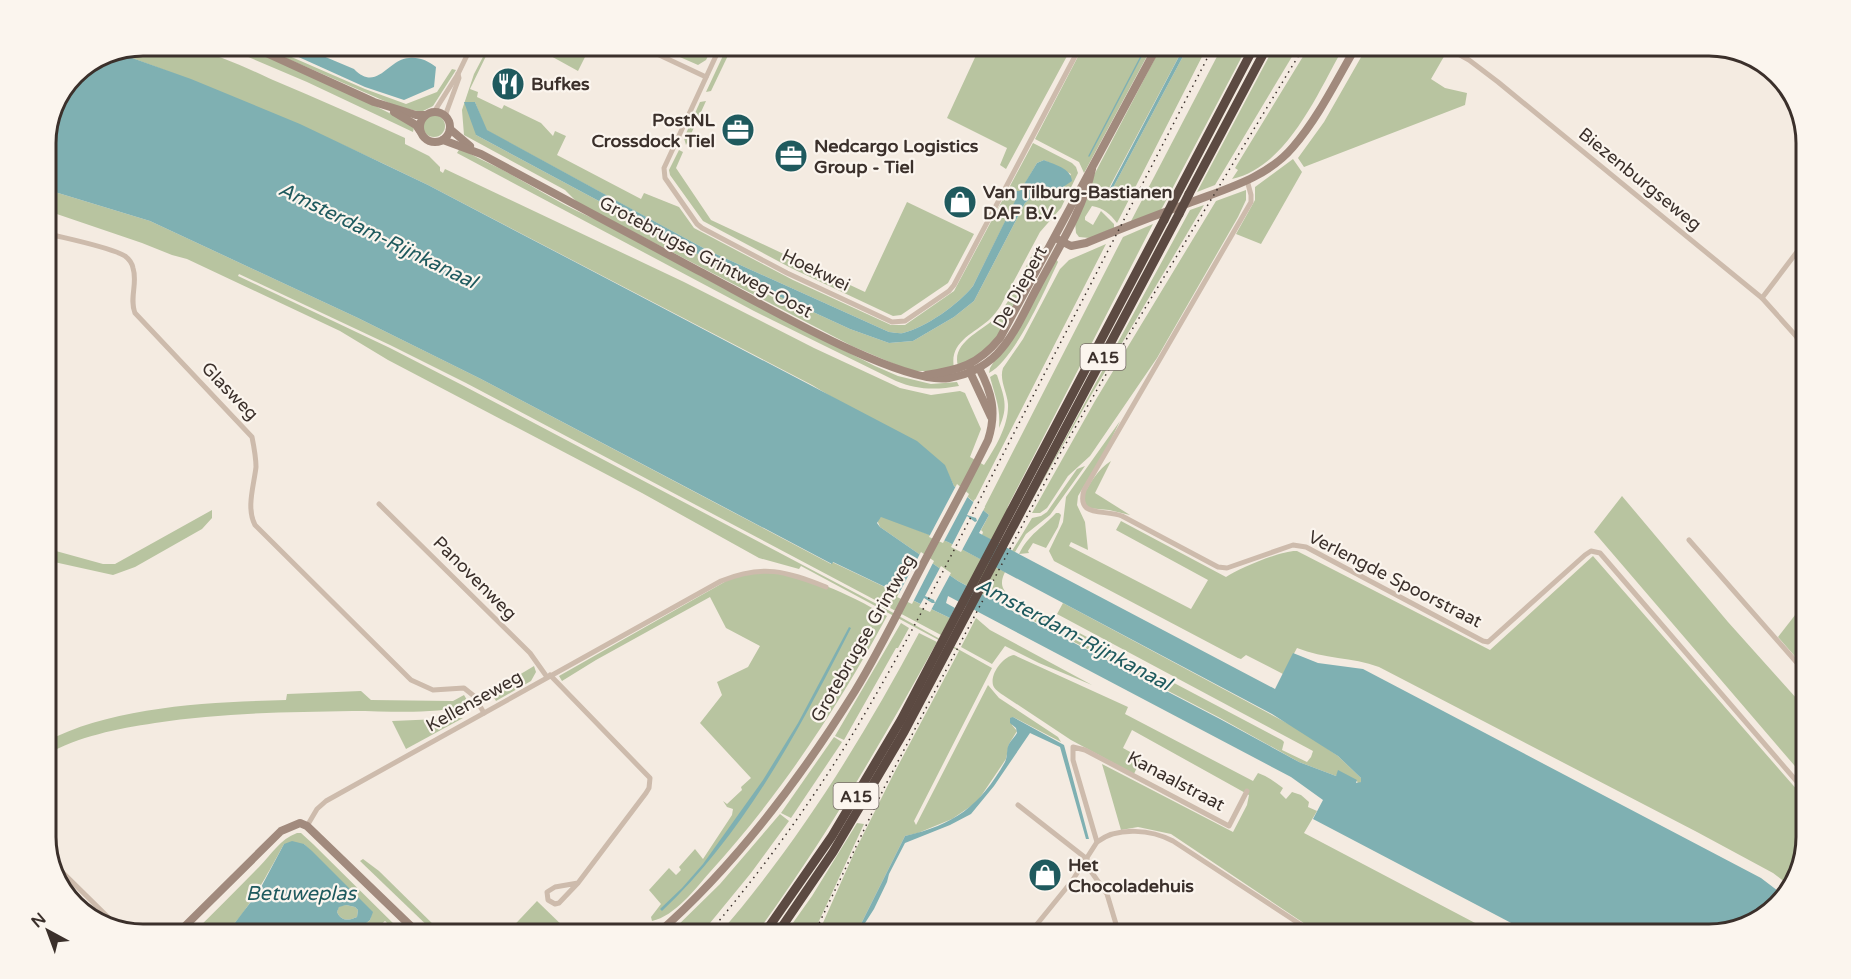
<svg xmlns="http://www.w3.org/2000/svg" width="1851" height="979" font-family="'Varela Round',sans-serif">
<rect width="100%" height="100%" fill="#f4ebe1"/>
<g fill="#b8c4a0" fill-rule="evenodd">
<path d="M142 45H183L185 51C213 50 248 69 273 80 318 99 362 118 405 138V144L429 156 440 167V171L443 173 445 169 684 282 814 348 900 388 931 395 960 391 965 393 981 429 970 457 984 465C995 448 1009 425 1008 404 1007 392 999 380 1003 368L1023 339 1060 269 1069 260 1106 244 974 502 954 486 944 465 812 385 428 185C327 136 226 92 121 54Z"/>
<path d="M220 45C251 45 282 64 310 76 345 92 381 107 414 127L413 132 307 82Z"/>
<path d="M256 45H264L365 89 406 104 437 92 452 69 456 70 433 106 421 112 396 106Z"/>
<path d="M551 45H595L590 47 578 71 549 55 548 52Z"/>
<path d="M658 45H717L712 55 709 54 706 60 698 65 657 47Z"/>
<path d="M728 45H733L711 91 706 92Z"/>
<path d="M965 45H1073L1006 169 1000 165 1007 148 947 118 978 51Z"/>
<path d="M1084 45H1153L1084 173 1079 162 1035 139Z"/>
<path d="M1162 45H1185L1109 188 1094 190 1092 199H1107L1189 45H1208L1117 223C1110 214 1104 208 1092 206L1085 217V220L1093 225 1101 211 1114 224V228L1090 238 1079 237 1076 233 1075 222 1087 198 1094 175Z"/>
<path d="M1223 45H1248L1161 210 1130 223Z"/>
<path d="M1275 45H1299L1215 185 1197 192Z"/>
<path d="M1310 45H1345C1318 91 1289 166 1232 179L1238 170 1235 168Z"/>
<path d="M1368 45H1430L1446 53 1431 79 1445 88 1467 93 1465 105 1304 167 1298 158 1324 122Z"/>
<path d="M484 55 486 56 470 89 478 92 477 97 502 109 504 105 541 123 553 136 555 131 566 136 557 155 641 199 644 193 679 207 694 228 793 280 891 325H905L954 291 1033 143 1072 163 1076 167 1078 173 1061 208 1040 232 1001 305C998 310 994 315 989 320 973 334 949 342 954 368L930 371H915L899 366 852 346 578 203 565 190 464 135 462 110 474 74ZM475 102 486 130 707 250 889 332C893 332 899 334 903 333 925 328 959 304 973 286L1020 192 1037 163 1044 160 1071 174 1063 187 1038 192 1025 203 974 301 954 317 913 341 889 343 850 329 761 288 476 135Z"/>
<path d="M706 101 686 145 684 138 700 102Z"/>
<circle cx="434" cy="126" r="11"/>
<path d="M460 148C473 156 487 162 501 169 534 187 565 207 599 221L768 312 875 366 898 376 931 384 957 382 959 386C936 390 917 390 896 381L754 311 457 153Z"/>
<path d="M679 150 683 152 676 168 711 220 865 292 907 202 974 234 948 283 901 315 893 316 791 268 703 221 670 175 669 170Z"/>
<path d="M1293 159 1302 172 1261 244 1236 234 1255 200V187Z"/>
<path d="M45 189 150 221 358 318 481 379 831 564 832 562 950 618 941 635 466 383 390 345 239 274 238 276 390 348 464 386 888 610 992 668 914 821 916 825 988 685 999 698 1058 737 1061 742 1013 717 1012 725 1017 731 1009 744 1006 759 977 802 952 819 918 833 905 836 856 934H818L855 851 892 777 959 651 801 566 799 569 759 558 642 493 388 360 340 331 187 259 172 255 142 243 45 210Z"/>
<path d="M1246 190V200L1238 217 1157 358 1090 456 1068 476 1047 508 1040 513H1032L1095 401 1216 201Z"/>
<path d="M1204 205 1090 397 1027 509 1190 210Z"/>
<path d="M1153 224 1008 506 998 544 982 535 983 532 981 530 989 515 983 510 1123 237Z"/>
<path d="M1036 247 1045 252 994 343 975 358 958 366C951 342 983 331 996 317 1011 302 1025 267 1036 247Z"/>
<path d="M1056 259 1058 262C1045 290 1015 359 989 373L990 368Z"/>
<path d="M995 374 997 375C1004 397 1009 406 999 428 1001 409 995 396 990 377Z"/>
<path d="M1120 421 1107 448 1078 496 1077 505 1085 522 1088 550 1071 542 1069 546 1191 609 1208 580 1116 530 1121 521 1226 577C1239 568 1282 550 1297 551L1490 650 1593 556 1806 800C1806 824 1806 869 1790 886L1773 873 1697 832 1379 667C1352 657 1324 659 1297 648L1283 674 1246 655 1241 659 1238 658 1054 561 1049 551 1063 522 1066 497Z"/>
<path d="M1111 461 1095 493 1130 515 1109 510 1087 508 1083 496C1090 483 1098 469 1111 461Z"/>
<path d="M1085 466 1050 515 1026 534 1015 552 1012 551 1032 518 1041 516 1047 512 1077 469Z"/>
<path d="M1622 496 1728 622 1806 709V779L1594 532Z"/>
<path d="M212 510V518L202 529 135 567 113 575 45 560V548L103 564H115Z"/>
<path d="M1056 513H1059L1061 515 1058 527 1046 548 1033 543 1028 551 1029 553 1019 554C1029 534 1042 528 1056 513Z"/>
<path d="M882 516 948 542 1005 572C999 584 1002 591 1013 598L1282 740 1284 742 1282 750 1307 762 1311 757 1313 751 1057 614 1063 603 1300 730 1338 756 1361 778V782L1358 784 1357 781 1338 774 1336 776 1299 762 1220 718 1001 604V603L993 598 992 599 958 581 880 527 877 520Z"/>
<path d="M753 572C806 573 842 591 887 616 838 707 781 794 710 872 695 889 675 916 652 921L651 917 661 904 649 890 669 868 676 875 681 870 679 867 695 849 703 859 732 815 733 809 727 807 723 801 727 804 742 790 741 787 751 778 700 723 722 695 717 682 748 667 760 646 726 628 710 597 596 660 562 681 559 676 728 580Z"/>
<path d="M1806 601V669L1778 637Z"/>
<path d="M976 618 990 630 1092 685 1039 663 1005 646 992 664 961 647Z"/>
<path d="M901 623 909 628 898 648H896L844 740 835 736Z"/>
<path d="M919 633 937 642C881 743 824 841 756 934H719C798 843 862 740 919 633Z"/>
<path d="M1014 655 1128 707 1125 714 1253 781 1258 773C1267 776 1275 782 1283 788L1280 793 1286 799 1292 792 1301 795 1309 802 1308 807 1317 811 1304 833 1496 934H1320L1171 834 1138 827 1121 830 1102 764 1233 832 1247 805 1249 795 1132 730 1123 748 1141 758 1134 774 1071 740 1003 695C1000 693 994 689 993 685 990 673 1004 656 1014 655Z"/>
<path d="M534 666 536 672 531 681 496 701 489 689 514 678Z"/>
<path d="M361 691 371 700 453 701 464 695 470 705C432 715 391 711 352 711 286 712 220 713 155 723 116 729 80 736 45 755V742C113 706 210 702 286 700L287 694Z"/>
<path d="M463 718 406 749 392 721Z"/>
<path d="M834 737 842 742 791 818 781 813Z"/>
<path d="M780 814 789 821 751 873 701 934H669L720 884Z"/>
<path d="M857 823 864 824 813 934H785L812 896Z"/>
<path d="M297 833H301L313 844 404 934H399L385 921 370 934H353L370 920 372 912 304 844H284C274 862 239 930 220 934 212 936 201 934 192 934 215 912 237 889 259 867 272 854 280 839 297 833Z"/>
<path d="M363 859 379 871 443 934H436L360 861Z"/>
<path d="M537 901 571 934H506Z"/>
<path d="M346 905 355 907 358 910 357 917C348 921 341 921 337 912L339 906Z"/>
</g>
<g fill="#7fb0b2" fill-rule="evenodd">
<path d="M272 45H297L354 69C377 93 388 59 409 58 420 57 428 61 436 67L434 87 404 100 365 87Z"/>
<path d="M1185 45H1189L1107 199H1092L1094 190 1110 188Z"/>
<path d="M121 54 191 79 300 124 428 185 917 441 945 465 954 486 989 515 979 533 1275 689 1293 653 1318 663 1363 669 1761 878 1782 894 1758 921 1709 934H1532L1313 819 1323 800 1291 777 948 596 946 603 955 608 950 618 833 562 832 564 481 379 358 318 150 221 45 189V136L74 73ZM881 517 948 542 1272 714 1338 756 1361 778V782L1356 783 1357 780 1338 770 1336 776 1299 762 1220 719 1001 605V603L992 598 991 599 958 581 880 527 877 523Z"/>
<path d="M464 102H475L487 130 707 250 889 332C893 332 899 334 903 333 925 328 959 304 973 286L1016 199 1012 194 1014 191H1020L1037 163 1044 160C1055 165 1071 168 1072 181L1063 187 1038 192 1025 203 974 301 954 317 913 341 889 343 850 329 761 288 476 135Z"/>
<path d="M849 627 851 628C800 728 745 833 662 911L660 909 682 888 703 864 763 780 798 723Z"/>
<path d="M1013 717 1064 745 1089 839H1086L1060 747 1030 733 994 786 971 814 950 825 905 843 889 874 887 882 874 909 858 934H856L905 836C954 825 980 806 1005 762 1008 756 1006 750 1009 744 1011 740 1015 737 1017 733L1016 728 1010 723V718Z"/>
<path d="M292 841 304 844 312 851 373 912 370 920 353 934H332L329 930 319 929 308 934H222L231 928 259 891 284 844ZM346 905 355 907 358 910 357 917C348 921 341 921 337 912L339 907Z"/>
</g>
<g fill="#f4ebe1">
<path d="M957 484 969 494 943 543 929 537Z"/>
<path d="M975 499 985 507 961 552 951 547 967 516 975 522 977 521 976 518 967 515Z"/>
<path d="M921 552 934 561 912 604 897 597Z"/>
<path d="M941 566 951 573 930 612 919 607 924 598 932 603H935L934 600 925 596Z"/>
</g>
<g fill="none" stroke-linecap="round" stroke-linejoin="round">
<path stroke="#7fb0b2" stroke-width="1.5" d="M1089 156 1147 45"/>
<g stroke="#cdbbac" stroke-width="5">
<path d="M335 45C364 58 366 53 396 45"/>
<path d="M452 45 469 51"/>
<path d="M638 45 706 77"/>
<path d="M721 45 664 168 665 178 697 224 702 228 787 273 892 322 905 321 949 291 954 285 1081 45"/>
<path d="M1442 45 1469 60 1498 82 1762 298 1796 336 1806 351"/>
<path d="M434 112 458 74 472 45"/>
<path d="M445 116 459 78 458 74"/>
<path d="M1247 180 1251 195V202L1084 490C1076 518 1104 509 1122 516L1218 567 1227 568 1293 545 1306 547 1483 641 1488 642 1585 555 1591 551 1600 553 1799 784 1806 786"/>
<path d="M45 233C64 238 111 247 125 256 129 259 132 263 133 268 138 283 129 298 135 313L252 437C254 447 256 457 256 467 254 485 246 508 255 525L411 680 433 690 464 688 474 696 484 713"/>
<path d="M1762 298 1806 240"/>
<path d="M379 504 530 653 547 677"/>
<path d="M1689 540 1806 673"/>
<path d="M550 675 650 778 649 788 646 793 578 883 559 903 555 904 548 900 547 892 555 887 578 883"/>
<path d="M1018 805 1087 859"/>
<path d="M307 826 317 809 326 801 721 581C763 564 785 571 826 587"/>
<path d="M1097 842C1118 826 1152 830 1173 841L1315 934"/>
<path d="M51 861 120 929"/>
<path d="M1085 863 1107 894 1119 934"/>
<path d="M1029 934 1072 881 1097 842 1073 760V747L1085 750 1229 826 1247 791"/>
</g>
<g stroke="#a18a7d" stroke-width="8">
<path d="M249 45 374 102 416 115H425"/>
<circle cx="435" cy="127" r="15"/>
<path d="M394 112 416 125 420 131"/>
<path d="M450 129 470 146"/>
<path d="M443 140 481 154C553 193 625 231 697 270 746 295 901 387 949 378 967 375 984 367 997 354 1015 335 1025 310 1037 288 1057 250 1083 211 1092 169"/>
<path d="M1059 240 1071 246 1086 243C1120 229 1154 216 1189 203 1225 189 1267 178 1293 147 1319 117 1337 79 1357 45"/>
<path d="M971 368 970 372 991 417"/>
<path d="M926 375C959 370 978 365 1000 338L1158 45"/>
<path d="M177 934 281 831 300 823 307 826 419 934"/>
<path d="M657 934C736 865 800 779 855 691 880 650 900 608 922 566 944 524 967 483 988 440 997 412 992 393 979 368"/>
</g>
<g stroke="#5c4a42" stroke-width="9">
<path d="M1189 194 1268 45"/>
<path d="M1174 200 1255 45"/>
<path d="M764 934 832 836 901 720 1164 220"/>
<path d="M777 934 833 852 904 732 1179 214"/>
</g>
<g stroke="#3b302b" stroke-width="1.5" stroke-dasharray="1.5 4.5" stroke-linecap="butt">
<path d="M708 934C769 862 824 785 871 703 916 626 956 546 997 466 1069 326 1142 185 1214 45"/>
<path d="M814 934 885 786 1061 452 1130 333 1305 45"/>
</g>
<g stroke="#5c4a42" stroke-width="9">
<path d="M1179 214 1189 194"/>
<path d="M1164 220 1174 200"/>
</g>
</g>
<defs>
<g id="restaurant-disc" transform="scale(1.725)"><circle r="9.5" fill="#1f5a5e" stroke="#fbf5ee"/><path d="M-5-6h1v4h1v-4h1v4h1v-4h1v5L-1.5 .5V6h-2V.5L-5-1ZM5-6V6H3V1.5H1.5Q1.5-4 5-6Z" fill="#fff"/></g>
<g id="office-disc" transform="scale(1.725)"><circle r="9.5" fill="#1f5a5e" stroke="#fbf5ee"/><path d="M-6-3h4V-5.5h4V-3h4V5H-6ZM-1-4.5V-3h2v-1.5ZM-6 0V1H6V0Z" fill="#fff"/></g>
<g id="shop-disc" transform="scale(1.725)"><circle r="9.5" fill="#1f5a5e" stroke="#fbf5ee"/><path d="M-5-2.5h2.3a2.7 3.5 0 0 1 5.4 0H5L5.5 6h-11ZM-1.5-2.5h3a1.5 2.3 0 0 0-3 0Z" fill="#fff"/></g>
</defs>
<g fill-rule="evenodd">
<use href="#restaurant-disc" x="508" y="84"/>
<use href="#office-disc" x="738" y="130"/>
<use href="#office-disc" x="791" y="156"/>
<use href="#shop-disc" x="960" y="202"/>
<use href="#shop-disc" x="1045" y="875"/>
</g>
<g text-anchor="middle" stroke-width="4.5" stroke-linejoin="round" paint-order="stroke">
<g fill="#fbf5ee" stroke="#756b66" stroke-width="1.5">
<rect x="1080.5" y="344" width="45" height="26" rx="4.5"/>
<rect x="833.5" y="783" width="45" height="26" rx="4.5"/>
</g>
<g font-size="16" font-weight="bold" fill="#3b302b">
<text x="1103" y="363">A15</text>
<text x="856" y="802">A15</text>
</g>
<g font-size="18" font-weight="bold" fill="#3b302b" stroke="#fbf5ee" text-anchor="start">
<text x="531" y="90">Bufkes</text>
<text x="715" y="126" text-anchor="end">PostNL<tspan x="715" dy="21">Crossdock Tiel</tspan></text>
<text x="814" y="152">Nedcargo Logistics<tspan x="814" dy="21">Group - Tiel</tspan></text>
<text x="983" y="198">Van Tilburg-Bastianen<tspan x="983" dy="21">DAF B.V.</tspan></text>
<text x="1068" y="871">Het<tspan x="1068" dy="21">Chocoladehuis</tspan></text>
</g>
<g font-size="18" fill="#3b302b" stroke="#fbf5ee">
<text transform="translate(1640 179) rotate(39)" y="6">Biezenburgseweg</text>
<text transform="translate(706 257) rotate(28)" y="6">Grotebrugse Grintweg-Oost</text>
<text transform="translate(816 270) rotate(26)" y="6">Hoekwei</text>
<text transform="translate(1020 287) rotate(-61)" y="6">De Diepert</text>
<text transform="translate(230 391) rotate(46)" y="6">Glasweg</text>
<text transform="translate(475 578) rotate(45)" y="6">Panovenweg</text>
<text transform="translate(1395 579) rotate(27)" y="6">Verlengde Spoorstraat</text>
<text transform="translate(863 638) rotate(-60)" y="6">Grotebrugse Grintweg</text>
<text transform="translate(474 701) rotate(-29)" y="6">Kellenseweg</text>
<text transform="translate(1176 781) rotate(28)" y="6">Kanaalstraat</text>
</g>
<g font-size="20" font-style="italic" fill="#1f5a5e" stroke="#fbf5ee">
<text transform="translate(378 235) rotate(26)" y="7">Amsterdam-Rijnkanaal</text>
<text transform="translate(1074 634) rotate(28)" y="7">Amsterdam-Rijnkanaal</text>
<text x="301" y="900">Betuweplas</text>
</g>
</g>
<path d="M0 0H1851V979H0ZM143 56H1709A87 87 0 0 1 1796 143V837A87 87 0 0 1 1709 924H143A87 87 0 0 1 56 837V143A87 87 0 0 1 143 56Z" fill="#fbf5ee" fill-rule="evenodd"/>
<path fill="none" stroke="#3b302b" stroke-width="3" d="M143 56H1709A87 87 0 0 1 1796 143V837A87 87 0 0 1 1709 924H143A87 87 0 0 1 56 837V143A87 87 0 0 1 143 56Z"/>
<g transform="translate(48 931) rotate(319)" stroke="#fbf5ee" stroke-width="4.5" paint-order="stroke">
<path d="M0-4.5L10 22L0 15L-10 22Z" fill="#3b302b"/>
<text y="-9" font-size="16" font-weight="bold" text-anchor="middle" fill="#3b302b">N</text>
</g>
</svg>
